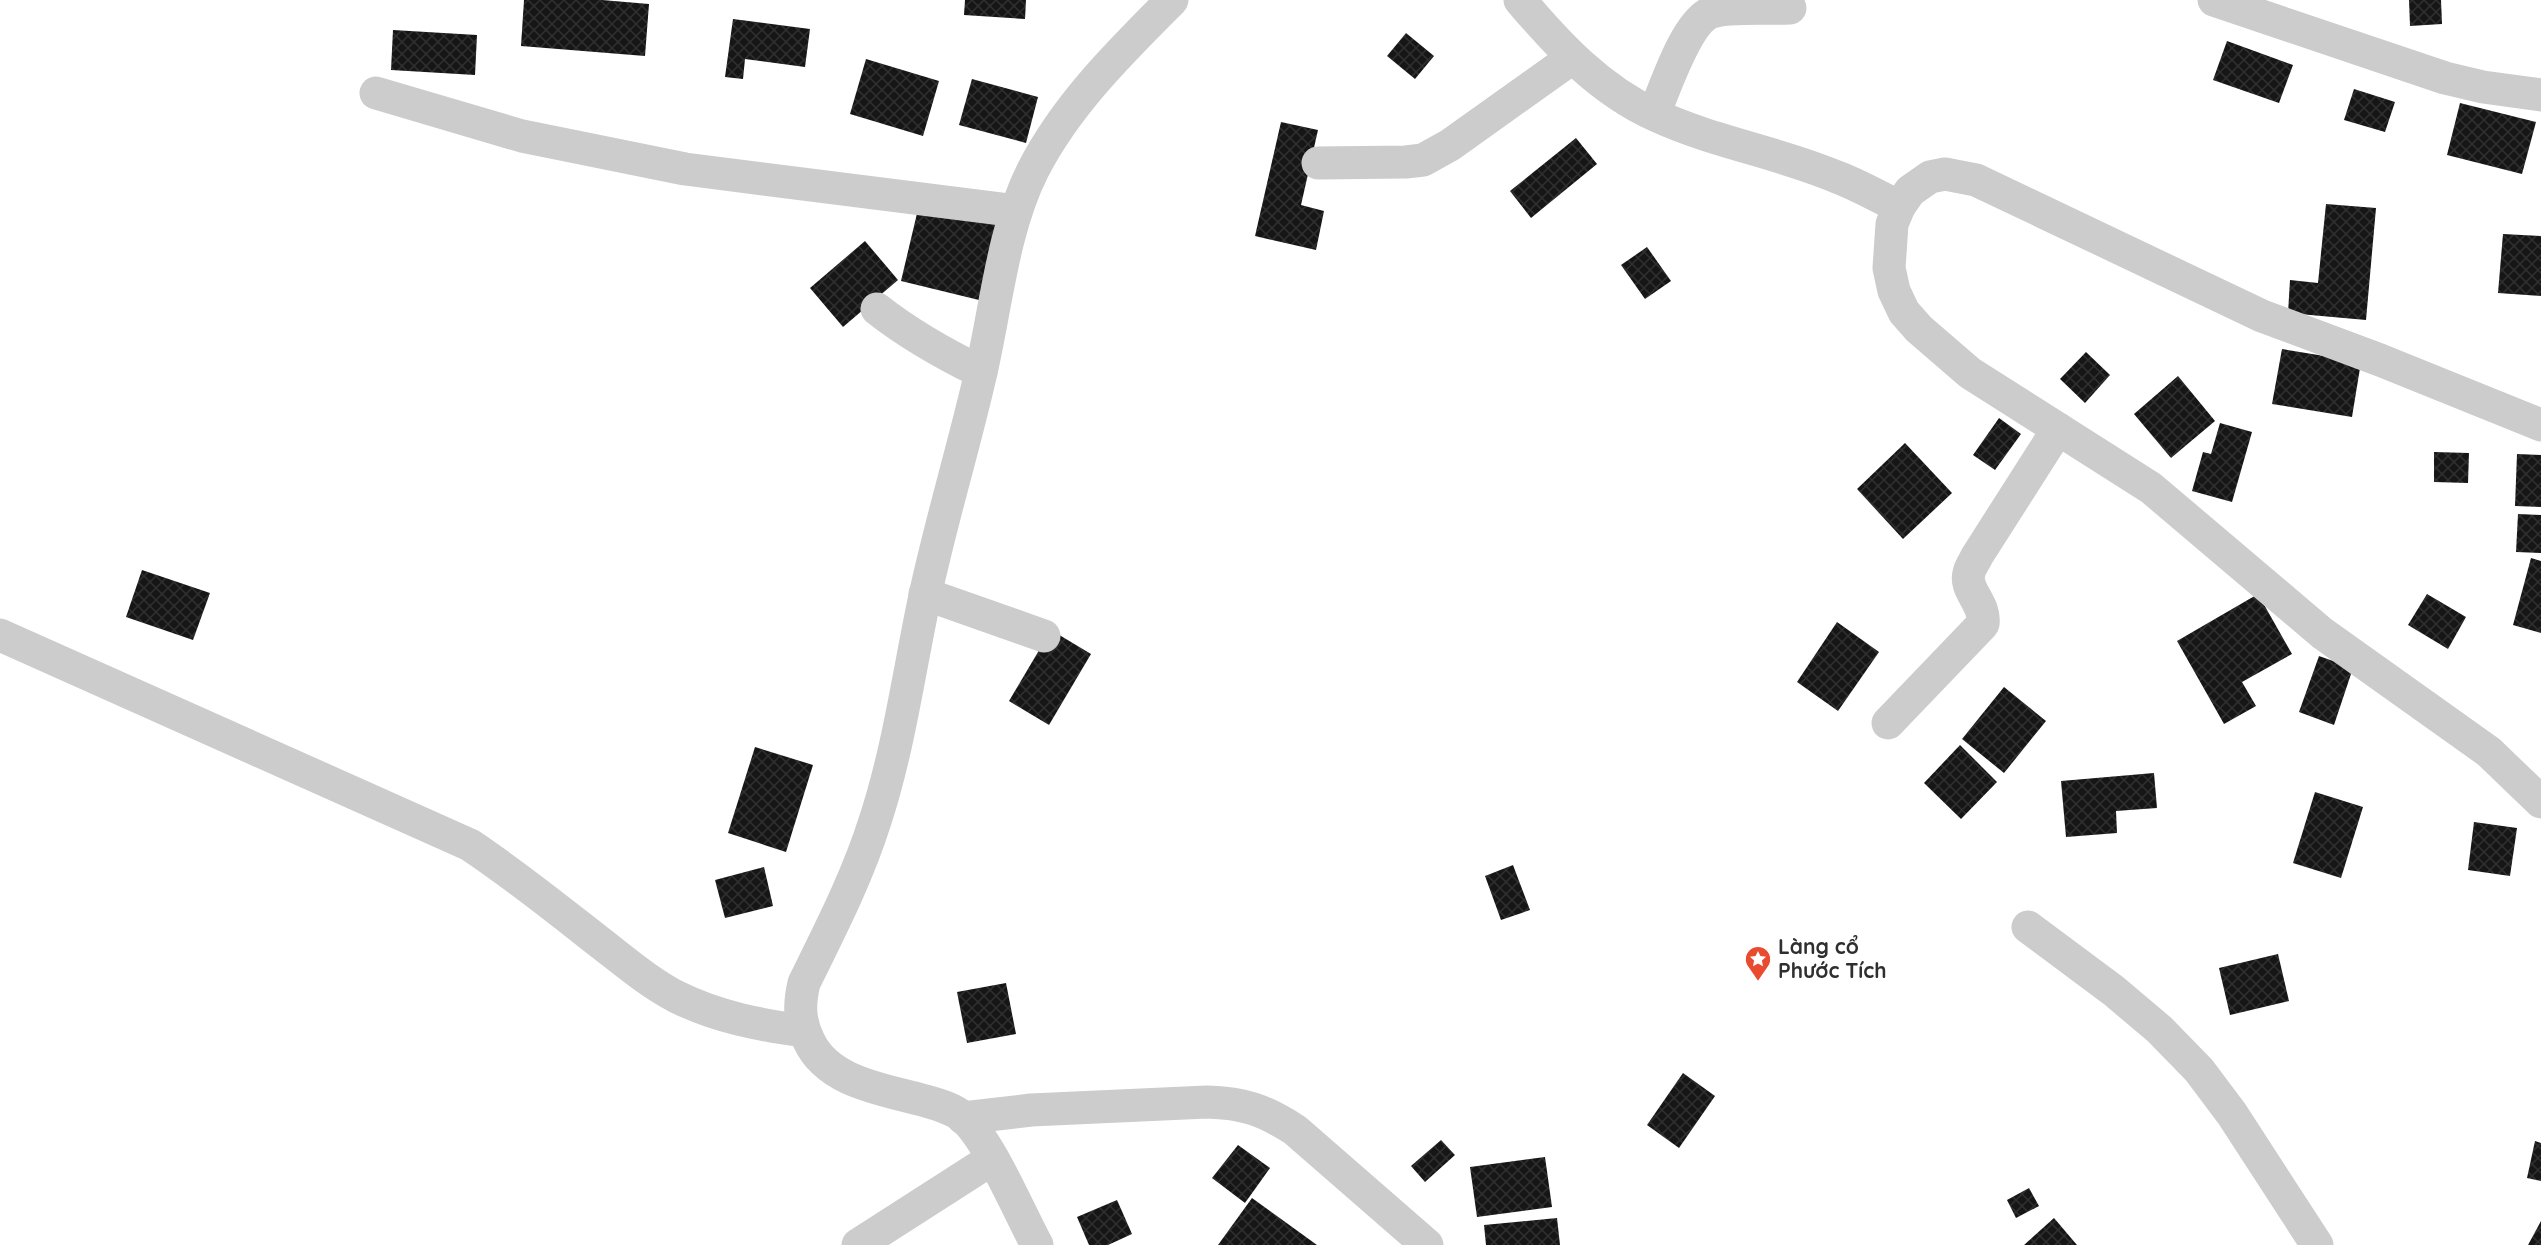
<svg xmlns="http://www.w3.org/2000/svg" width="2541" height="1245" font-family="Quicksand,sans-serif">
<defs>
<pattern id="building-cross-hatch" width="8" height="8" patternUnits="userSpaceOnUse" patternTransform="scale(1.5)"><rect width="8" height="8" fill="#161616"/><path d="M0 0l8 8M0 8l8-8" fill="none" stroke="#303030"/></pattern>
</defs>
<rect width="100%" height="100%" fill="#fff"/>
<g fill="url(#building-cross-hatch)">
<path d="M524 0H602L649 4 645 56 521 46Z"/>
<path d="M965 0H1026L1025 19 964 15Z"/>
<path d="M2409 0H2441L2442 24 2410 26Z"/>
<path d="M733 19 810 29 805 67 745 59 743 79 725 77Z"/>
<path d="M393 30 477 35 475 75 391 70Z"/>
<path d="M1406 33 1434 56 1415 79 1387 56Z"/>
<path d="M2227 41 2293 65 2279 103 2213 80Z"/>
<path d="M866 59 939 81 923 136 850 114Z"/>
<path d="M972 79 1038 97 1026 143 959 125Z"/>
<path d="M2354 89 2395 102 2385 132 2344 120Z"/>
<path d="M2460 103 2536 122 2522 174 2447 155Z"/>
<path d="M1281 122 1318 130 1301 205 1324 211 1316 250 1255 236Z"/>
<path d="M1576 138 1597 164 1531 218 1510 191Z"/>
<path d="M2326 204 2376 208 2366 320 2288 313 2290 280 2318 283Z"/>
<path d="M919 205 997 224 979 300 901 281Z"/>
<path d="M2503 234 2541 236V296L2498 293Z"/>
<path d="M865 241 898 280 843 327 810 288Z"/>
<path d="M1647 247 1671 281 1645 299 1621 265Z"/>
<path d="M2282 349 2361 362 2352 417 2272 404Z"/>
<path d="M2086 352 2110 375 2085 403 2060 379Z"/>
<path d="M2178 376 2215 421 2171 458 2134 414Z"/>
<path d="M1999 418 2021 434 1995 470 1973 455Z"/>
<path d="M2220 423 2252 432 2232 502 2192 491 2203 452 2211 454Z"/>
<path d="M1905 443 1952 493 1903 539 1857 489Z"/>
<path d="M2434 452 2469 453 2468 483 2434 482Z"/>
<path d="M2517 454 2541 455V507L2515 506Z"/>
<path d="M2518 514 2541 515V553L2516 552Z"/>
<path d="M2531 558 2541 561V633L2513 625Z"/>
<path d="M142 570 210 593 193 640 126 617Z"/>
<path d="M2258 594 2292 654 2242 682 2256 706 2224 724 2177 641Z"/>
<path d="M2427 594 2466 617 2448 649 2408 625Z"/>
<path d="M1837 622 1879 652 1838 711 1797 682Z"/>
<path d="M1051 630 1091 654 1049 725 1009 701Z"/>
<path d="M2319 656 2353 668 2334 725 2299 712Z"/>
<path d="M2004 687 2046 721 2004 773 1962 739Z"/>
<path d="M1960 745 1997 782 1961 819 1924 783Z"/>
<path d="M755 747 813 765 786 852 728 833Z"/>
<path d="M2154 773 2157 808 2116 811 2117 833 2066 837 2061 781Z"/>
<path d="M2315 792 2363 807 2341 878 2293 863Z"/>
<path d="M2474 822 2517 828 2510 876 2468 870Z"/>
<path d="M1513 865 1530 910 1501 920 1485 876Z"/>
<path d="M764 867 773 906 725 918 715 880Z"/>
<path d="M2278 954 2289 1001 2230 1015 2219 968Z"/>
<path d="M1006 983 1016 1034 967 1043 957 992Z"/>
<path d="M1683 1073 1715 1096 1679 1148 1647 1125Z"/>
<path d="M1441 1140 1455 1155 1425 1182 1411 1166Z"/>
<path d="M2535 1141 2541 1143V1181L2527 1178Z"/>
<path d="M1238 1145 1270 1168 1245 1203 1212 1178Z"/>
<path d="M1545 1157 1552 1207 1477 1217 1470 1167Z"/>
<path d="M2029 1188 2039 1206 2016 1218 2007 1200Z"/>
<path d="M1252 1198 1317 1245H1218Z"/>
<path d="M1117 1200 1132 1234 1108 1245H1089L1077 1217Z"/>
<path d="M1557 1218 1560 1245H1486L1484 1225Z"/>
<path d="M2054 1218 2077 1245H2024Z"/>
<path d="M2541 1221V1245H2528Z"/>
</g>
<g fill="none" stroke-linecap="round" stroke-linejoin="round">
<g stroke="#ccc" stroke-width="33">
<path d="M1520 0C1558 45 1600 90 1655 115 1713 142 1778 152 1837 177 1858 185 1878 196 1899 207"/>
<path d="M2214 0 2445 78 2483 87 2541 95"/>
<path d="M376 93 522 136 685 169 1016 211"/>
<path d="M1654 114C1665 89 1686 21 1712 12 1728 6 1771 9 1790 8"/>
<path d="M1318 163 1406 162 1423 160 1450 145 1572 58"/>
<path d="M877 309C910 335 944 354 981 372"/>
<path d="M2541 425 2380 360 2262 316 1976 180 1945 174 1930 177 1910 191 1899 207 1892 224 1889 268 1894 291 1904 312 1919 329 1970 373 2151 488 2322 633 2489 752 2541 802"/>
<path d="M925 594 1044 636"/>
<path d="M0 635 470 845C515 875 556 908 598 941 623 960 648 982 677 997 717 1017 760 1025 804 1031"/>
<path d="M1888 723 1983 624C1986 603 1964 591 1969 573 1970 567 1975 561 1977 556L2058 429"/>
<path d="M2028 927 2114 991 2159 1029 2199 1070 2232 1114 2317 1245"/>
<path d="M963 1118 1031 1110 1207 1102C1244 1103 1264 1110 1295 1130L1427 1245"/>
<path d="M858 1245 992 1159"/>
<path d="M1037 1245C1019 1212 990 1142 964 1118 953 1108 936 1104 922 1100 882 1089 828 1082 809 1041 799 1021 799 1004 804 983 830 930 857 878 875 821 899 748 909 671 925 596 941 521 964 447 981 372 996 307 1003 229 1033 170 1066 105 1121 51 1172 0"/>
</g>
</g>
<defs>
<g id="sight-pin" transform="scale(1.35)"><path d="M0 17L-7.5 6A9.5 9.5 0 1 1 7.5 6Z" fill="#e84b2f" stroke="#fff"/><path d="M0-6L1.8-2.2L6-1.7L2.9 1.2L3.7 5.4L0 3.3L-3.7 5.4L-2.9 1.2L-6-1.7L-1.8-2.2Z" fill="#fff"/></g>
</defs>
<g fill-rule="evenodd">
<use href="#sight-pin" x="1758" y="959"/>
</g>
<g text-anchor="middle" stroke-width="6" stroke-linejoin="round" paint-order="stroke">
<g font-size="21" font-weight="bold" fill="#2f2f2f" stroke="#fff" text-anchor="start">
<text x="1778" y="954">Làng cổ<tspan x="1778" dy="24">Phước Tích</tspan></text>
</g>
</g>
</svg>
